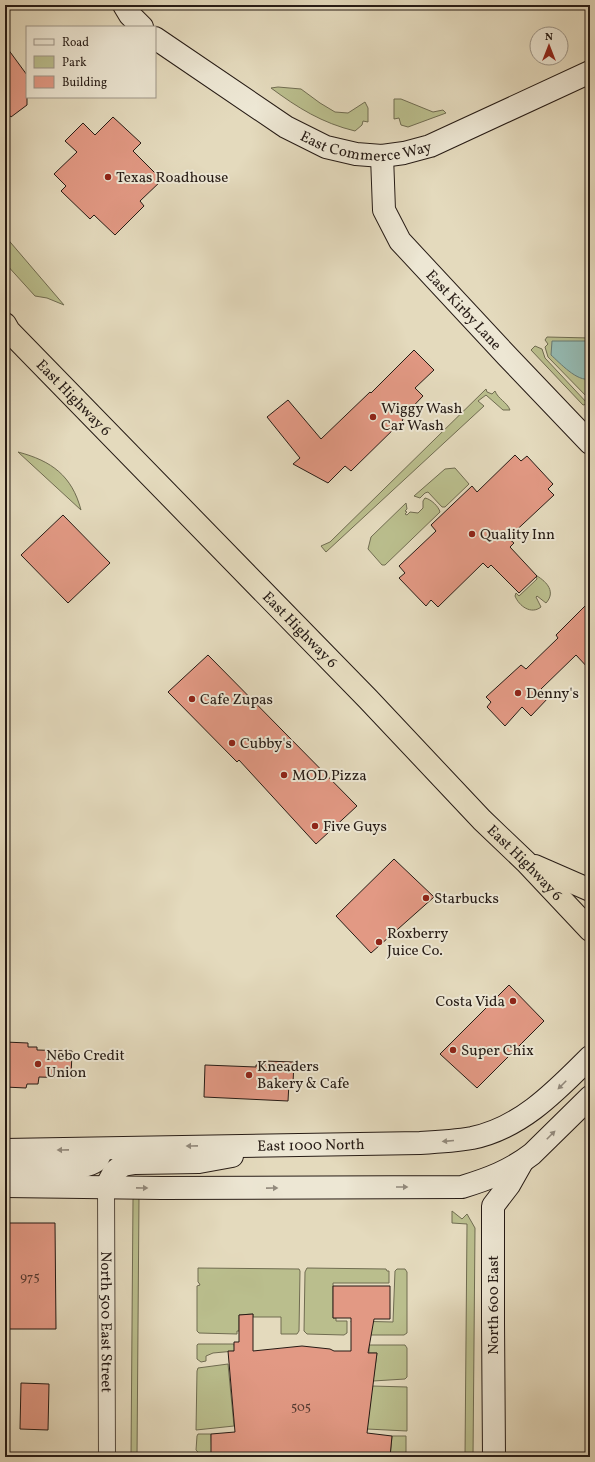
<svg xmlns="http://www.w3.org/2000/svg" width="595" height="1462" font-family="Vollkorn,serif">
<rect width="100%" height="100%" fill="#e4dabd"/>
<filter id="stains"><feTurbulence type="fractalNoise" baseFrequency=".005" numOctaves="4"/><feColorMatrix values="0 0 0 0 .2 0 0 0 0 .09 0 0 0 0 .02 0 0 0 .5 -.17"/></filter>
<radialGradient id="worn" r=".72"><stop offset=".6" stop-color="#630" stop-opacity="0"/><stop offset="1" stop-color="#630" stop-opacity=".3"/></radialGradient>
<g fill="#babe8d" stroke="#706c51">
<path d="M278 87 301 89 320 103 335 112 348 113 365 102 368 108V122L363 121 362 125 355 131C322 123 298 108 271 88Z"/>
<path d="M394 99H401L433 112 443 110 446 113 408 127 401 125 399 118 394 119Z"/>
<path d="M5 236 64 305 47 298 35 296 5 263Z"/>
<path d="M547 337 590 338V400L548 357 545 347 548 344 545 340Z"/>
<path d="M535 346 542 349 545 358 588 404 583 405 531 350Z"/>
<path d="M486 389 487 392 492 394 495 391C498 399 507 402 510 410H503L486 395 478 401 484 406 326 552 321 546 330 542Z"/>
<path d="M18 452C52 461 72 476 81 510Z"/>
<path d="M455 468 469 484 445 507H442L428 492 425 493 420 498 414 496 445 469Z"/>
<path d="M425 498C431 499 439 507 440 512L385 565H382L368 549 371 537 406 503 407 509 405 511 407 512 405 514 407 515 410 512 418 513 423 508V501Z"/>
<path d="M536 576H537C547 582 556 592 546 603L537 596 536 597 541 607C531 615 519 606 515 596L516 593 519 596 537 579Z"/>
<path d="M139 1197 137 1457H131L133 1199Z"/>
<path d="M452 1211 462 1219 467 1214 475 1228 473 1457H465L467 1224 452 1223Z"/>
<path d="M198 1268 299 1269 300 1271 299 1331 297 1334H281V1317H253V1314L239 1315V1331H237V1334L199 1333 197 1331V1286L200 1285 199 1283 198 1282Z"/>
<path d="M307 1268 386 1269 387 1271H389V1283H333V1318H336V1321H347V1333L344 1335 307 1334 304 1331 305 1272Z"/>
<path d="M397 1269H405L407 1272V1333L404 1335H355L351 1321 393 1322 395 1271Z"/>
<path d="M198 1344H234L235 1351 213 1353 206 1356V1361L201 1362 197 1359V1345Z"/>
<path d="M369 1345H405L407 1348V1377L405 1379 373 1381 377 1353H369Z"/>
<path d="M228 1364 234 1426 196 1430 197 1371 198 1368Z"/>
<path d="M372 1386 407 1387V1431L367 1429Z"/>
<path d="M198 1434H211L212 1457H196V1455L198 1454V1452L196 1450 197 1436Z"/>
<path d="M392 1436H406V1452L403 1454 405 1457H390Z"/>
</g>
<path fill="#95bab2" stroke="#697a73" d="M552 341H590V379C577 382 560 363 551 355Z"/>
<g fill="#e29984" stroke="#261b15">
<path d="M5 45 27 75V105L11 117 5 110Z"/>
<path d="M113 117 141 143 133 151 162 180 140 201 144 206 115 235 94 215 90 219 61 191 66 186 54 174 77 152 65 141 83 123 95 135Z"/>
<path d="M414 350 434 370 415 388 423 396 402 418 403 420 351 471 345 466 328 483 293 464 300 458 267 417 288 400 321 439 370 392 371 393Z"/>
<path d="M515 455 521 461 527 456 553 484 548 489 554 495 508 538 514 543 510 547 537 576 519 593 491 565 488 568 483 563 438 607 431 600 426 606 399 578 405 573 399 566 436 531 431 525 472 486 477 492Z"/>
<path d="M63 515 110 563 68 603 21 555Z"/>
<path d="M590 601V670L576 655 541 689 549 697 531 716 522 707 505 726 487 707 491 702 486 697 521 665 526 669 558 638 556 635Z"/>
<path d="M208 655 357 806 316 844 239 760 237 762 168 692Z"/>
<path d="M394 859 434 897 371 953 336 916Z"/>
<path d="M509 985 544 1021 477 1088 440 1054Z"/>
<path d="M5 1042 28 1043V1047H37V1050L72 1051 71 1078 39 1077 38 1084H27L26 1088 5 1087Z"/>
<path d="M265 1061 294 1062 293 1083H289L288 1101 204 1097 205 1065 256 1067V1065H265Z"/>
<path d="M5 1223H55L56 1329H5Z"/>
<path d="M333 1286H390V1319H374L368 1353H377L367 1433 392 1436 390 1457H211V1434L235 1432 228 1351H234V1342H239V1315L253 1314V1351L302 1346 330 1349 334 1351H351V1318H333Z"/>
<path d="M21 1383 49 1384 48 1430 20 1429Z"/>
</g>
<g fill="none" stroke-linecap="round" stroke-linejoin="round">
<g stroke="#564b3f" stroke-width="18">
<g id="street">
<path id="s1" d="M106 1187 107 1457"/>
</g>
</g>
<g stroke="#261b15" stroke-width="24">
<g id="secondary">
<path d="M124 5 130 15 142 27"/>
<path id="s2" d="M155 38 286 127 326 147 356 154 382 156 404 153 430 146 590 72"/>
<path id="s3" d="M382 156 384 210 400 241 507 356 590 443"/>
<path id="s4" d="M5 1150 420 1143C438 1142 455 1141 472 1138 521 1128 556 1091 590 1057"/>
<path d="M5 1169C24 1169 84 1173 97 1160 99 1157 101 1152 102 1149"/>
<path d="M5 1186 162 1188 462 1187C488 1179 510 1171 532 1154L590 1097"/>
<path d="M106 1187 114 1172 123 1165 135 1163 199 1162 232 1156"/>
<path d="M494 1457 493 1322V1206L509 1185 522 1162"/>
</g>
</g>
<g stroke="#261b15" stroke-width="24">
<g id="highway">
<path id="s5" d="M5 324 9 331 368 699 482 820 526 862 590 930"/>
<path d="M535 866 590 890"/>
</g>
</g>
<use href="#street" stroke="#ede7d4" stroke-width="16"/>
<use href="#secondary" stroke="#ede7d4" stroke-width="22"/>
<use href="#highway" stroke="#e4dabd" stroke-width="22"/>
</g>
<defs><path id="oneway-solid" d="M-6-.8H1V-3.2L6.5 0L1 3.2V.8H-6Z"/></defs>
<g fill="#938b7e">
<use href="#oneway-solid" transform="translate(562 1085) rotate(135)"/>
<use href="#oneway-solid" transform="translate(551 1135) rotate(-45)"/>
<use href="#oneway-solid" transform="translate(448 1141) rotate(175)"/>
<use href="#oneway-solid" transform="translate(192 1146) rotate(179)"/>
<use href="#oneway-solid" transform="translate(63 1150) rotate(179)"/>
<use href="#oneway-solid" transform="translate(402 1187)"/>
<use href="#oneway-solid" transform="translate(142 1188) rotate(1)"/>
<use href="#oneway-solid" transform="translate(272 1188) rotate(-1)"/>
</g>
<g fill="#8f2418" stroke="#ede7d4" stroke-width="1.5">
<circle cx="108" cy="177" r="4"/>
<circle cx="373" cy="417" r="4"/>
<circle cx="472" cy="534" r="4"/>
<circle cx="518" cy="693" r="4"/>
<circle cx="192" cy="699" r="4"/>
<circle cx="232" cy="743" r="4"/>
<circle cx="284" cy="775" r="4"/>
<circle cx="315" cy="826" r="4"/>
<circle cx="426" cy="898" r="4"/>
<circle cx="379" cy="942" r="4"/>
<circle cx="513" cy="1001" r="4"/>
<circle cx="453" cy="1050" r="4"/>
<circle cx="38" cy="1064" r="4"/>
<circle cx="249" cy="1075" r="4"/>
</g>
<g text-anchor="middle" stroke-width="4" stroke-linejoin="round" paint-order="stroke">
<g font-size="13" fill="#553a31">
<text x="30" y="1281">975</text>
<text x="301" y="1411">505</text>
</g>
<g font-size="15" fill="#261b15" stroke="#ede7d4">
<text dy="5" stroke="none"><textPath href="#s2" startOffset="243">East Commerce Way</textPath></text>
<text dy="5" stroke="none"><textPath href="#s3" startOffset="183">East Kirby Lane</textPath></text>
<text dy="5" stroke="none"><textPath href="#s5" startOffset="101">East Highway 6</textPath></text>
<text dy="5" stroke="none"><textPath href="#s5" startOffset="425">East Highway 6</textPath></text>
<text dy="5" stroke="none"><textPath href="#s5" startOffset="749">East Highway 6</textPath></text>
<text dy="5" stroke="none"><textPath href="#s4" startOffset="306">East 1000 North</textPath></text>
<text transform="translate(493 1305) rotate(-90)" y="5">North 600 East</text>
<text dy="5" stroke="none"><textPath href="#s1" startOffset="135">North 500 East Street</textPath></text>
</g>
<g font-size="15" fill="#261b15" stroke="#ede7d4" text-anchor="start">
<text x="116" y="182">Texas Roadhouse</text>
<text x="381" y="413">Wiggy Wash<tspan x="381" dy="17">Car Wash</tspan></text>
<text x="480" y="539">Quality Inn</text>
<text x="526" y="698">Denny's</text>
<text x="200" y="704">Cafe Zupas</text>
<text x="240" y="748">Cubby's</text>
<text x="292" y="780">MOD Pizza</text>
<text x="323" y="831">Five Guys</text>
<text x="434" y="903">Starbucks</text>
<text x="387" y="938">Roxberry<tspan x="387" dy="17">Juice Co.</tspan></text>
<text x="505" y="1006" text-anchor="end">Costa Vida</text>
<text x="461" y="1055">Super Chix</text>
<text x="46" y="1060">Nebo Credit<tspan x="46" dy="17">Union</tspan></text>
<text x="257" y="1071">Kneaders<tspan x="257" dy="17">Bakery &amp; Cafe</tspan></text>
</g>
</g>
<rect width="595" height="1462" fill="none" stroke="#e4dabd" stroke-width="20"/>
<rect x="6" y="6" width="583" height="1450" fill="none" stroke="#261b15" stroke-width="2"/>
<rect x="10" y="10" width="575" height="1442" fill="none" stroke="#261b15"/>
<rect x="26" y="26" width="130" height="72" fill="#ede7d4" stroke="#9d9588"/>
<rect x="34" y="39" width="20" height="6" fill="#ede7d4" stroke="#9d9588"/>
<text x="62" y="46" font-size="12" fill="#261b15">Road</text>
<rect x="34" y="56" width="20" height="12" fill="#babe8d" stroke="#9d9588"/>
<text x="62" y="66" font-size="12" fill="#261b15">Park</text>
<rect x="34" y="76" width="20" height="12" fill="#e29984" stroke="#9d9588"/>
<text x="62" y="86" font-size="12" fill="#261b15">Building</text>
<g transform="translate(549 46)"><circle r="19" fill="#ede7d4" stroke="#9d9588"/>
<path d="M0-3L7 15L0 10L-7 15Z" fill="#8f2418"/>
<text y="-6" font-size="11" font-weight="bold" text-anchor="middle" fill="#261b15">N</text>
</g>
<rect width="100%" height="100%" filter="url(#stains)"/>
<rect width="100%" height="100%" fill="url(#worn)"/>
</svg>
